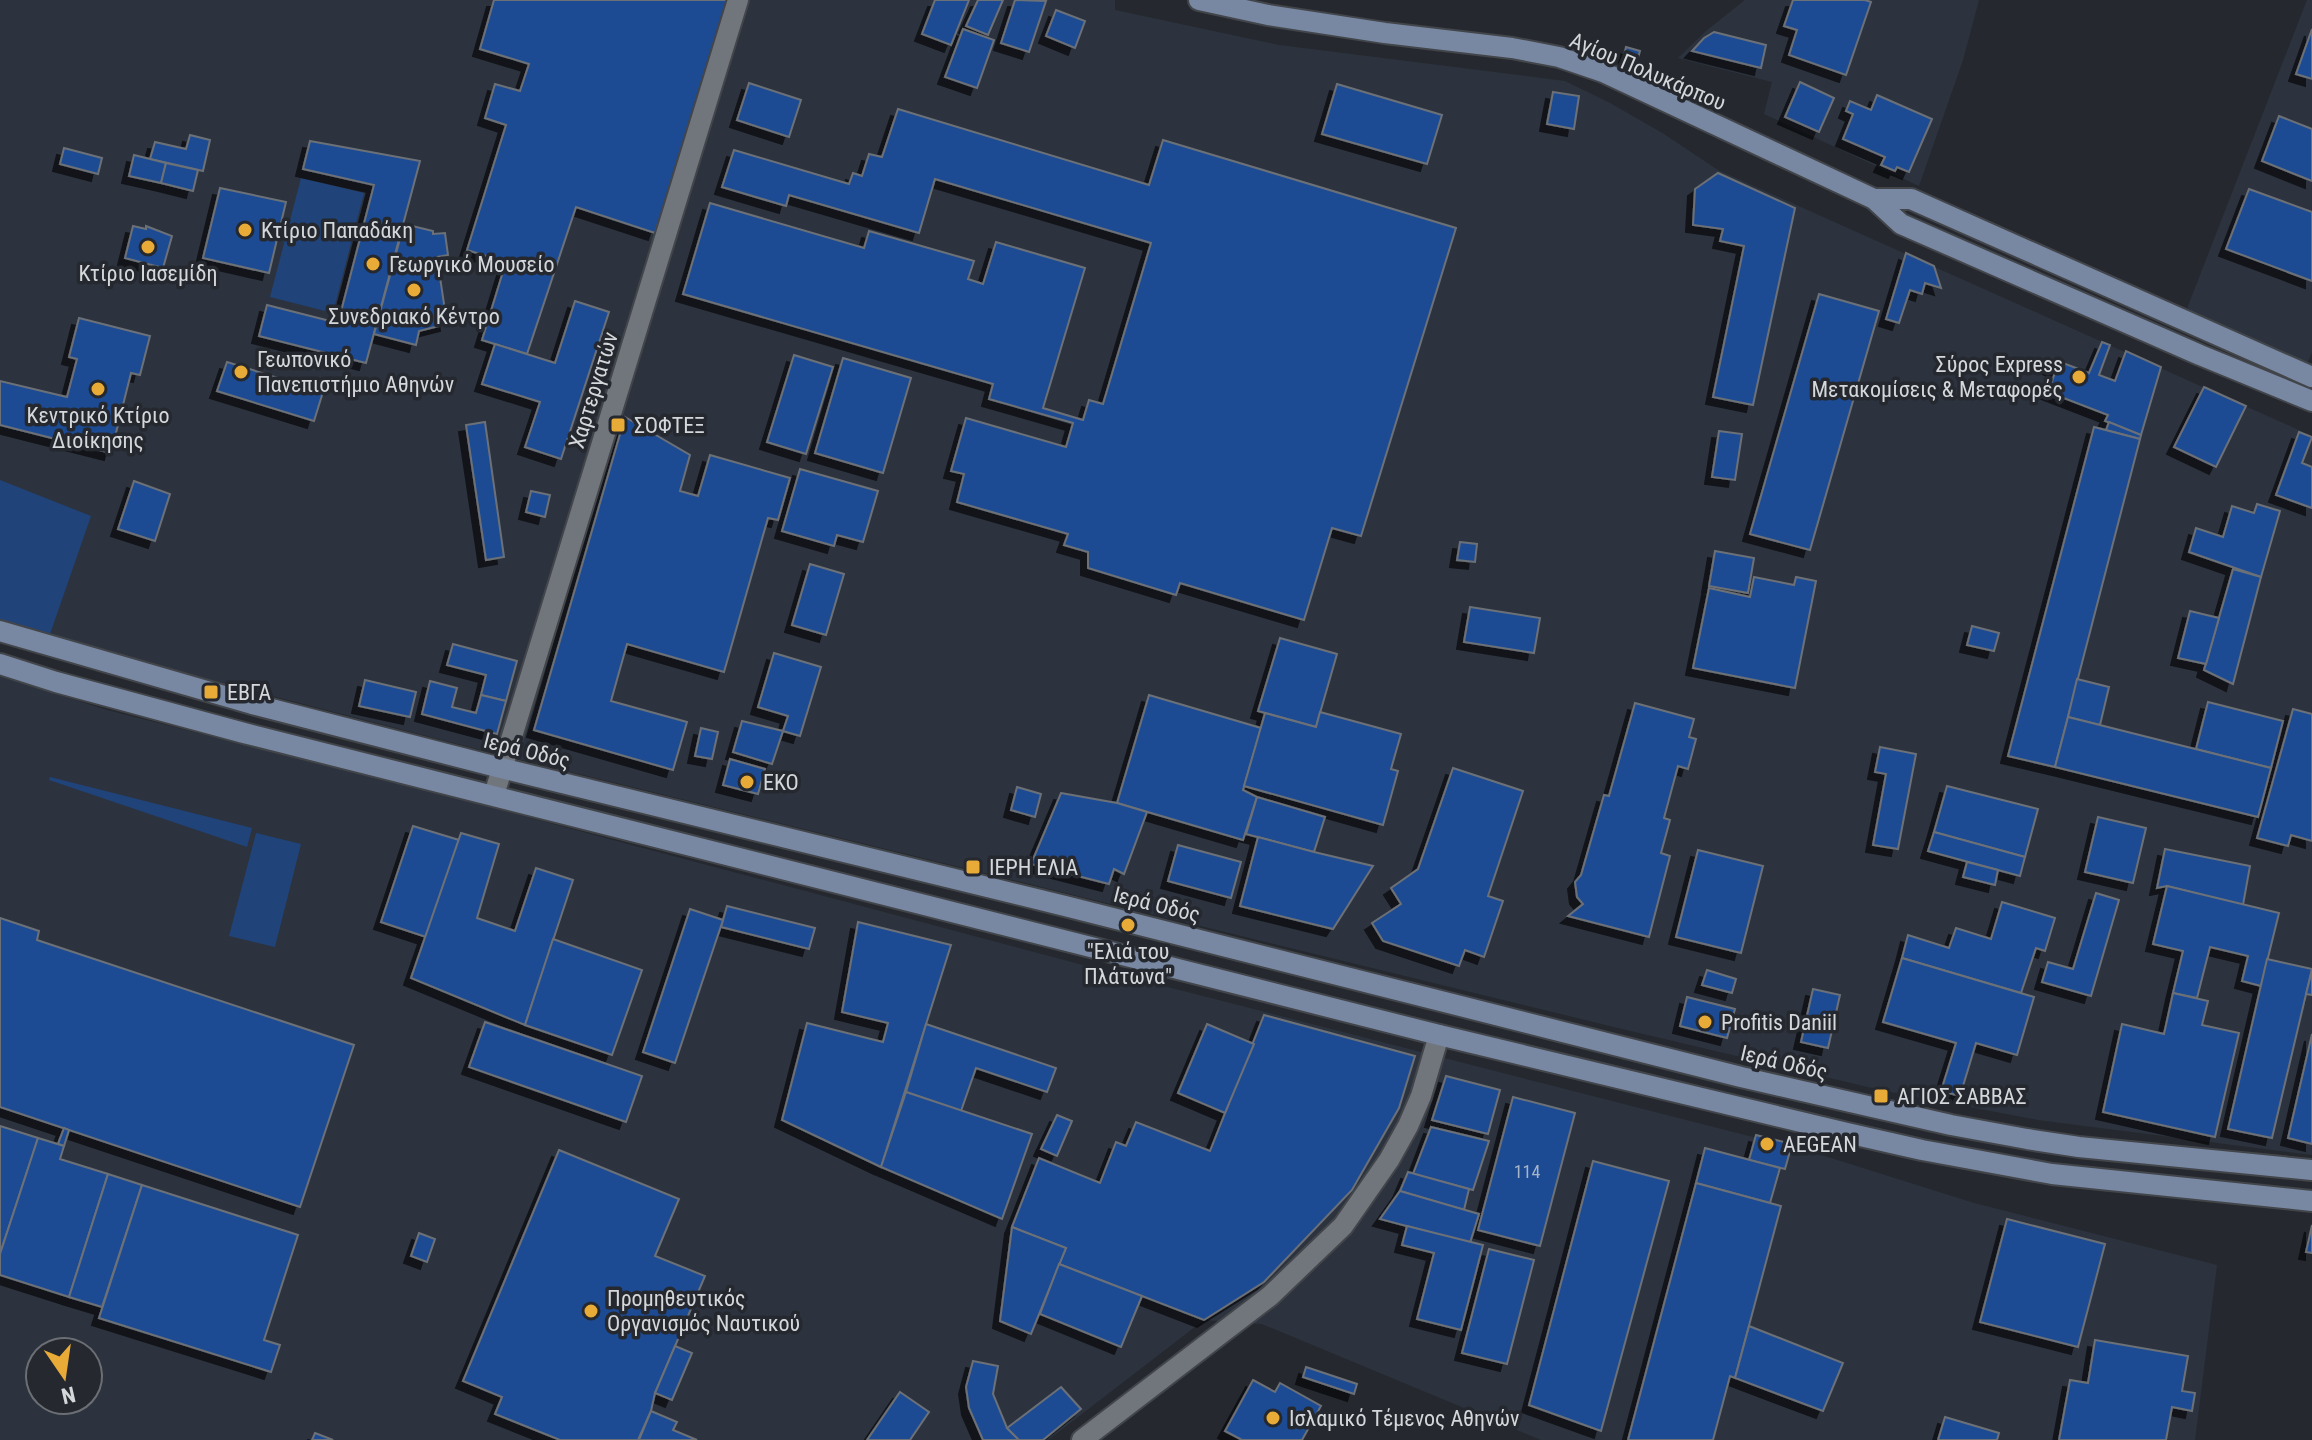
<svg xmlns="http://www.w3.org/2000/svg" width="2312" height="1440" font-family="'Roboto Condensed',sans-serif">
<defs>
<filter id="shadow"><feDropShadow dx="-7" dy="7" stdDeviation="0" flood-color="#0009"/></filter>
</defs>
<rect width="100%" height="100%" fill="#25292f"/>
<g fill="#2c333e" fill-rule="evenodd">
<path d="M0 0H1115V10L1279 45 1565 81 1610 103 1664 134 1718 170 2312 436V1155L2038 1120 1885 1091 1614 1027 477 749 137 661 0 620Z"/>
<path d="M1745 0H1979L1963 60 1919 186 1764 114 1772 82 1678 58 1706 31Z"/>
<path d="M2307 0H2312V352L2307 364 2188 311V306Z"/>
<path d="M0 676 107 710 463 800 1109 972 1815 1153 1974 1203 2217 1265 2195 1440H1541L1262 1324 1204 1320 1048 1440H0ZM40 1352H88V1400H40Z"/>
</g>
<g fill="#20437a">
<path d="M301 178 364 193 333 313 270 297Z"/>
<path d="M0 480 91 516 50 634 0 620Z"/>
<path d="M50 777 252 828 247 847 49 780Z"/>
<path d="M256 833 301 844 275 947 229 936Z"/>
</g>
<g fill="#1d4c94" stroke="#6c7077" stroke-width="2" filter="url(#shadow)">
<path d="M494 0H734L655 233 576 207 527 354 482 340 506 262 467 250 506 125 485 118 495 84 520 91 529 64 480 49Z"/>
<path d="M935 0H969L951 45 922 34Z"/>
<path d="M978 0H1003L988 35 966 26Z"/>
<path d="M1015 0 1046 1 1029 52 1001 43Z"/>
<path d="M1793 0H1865L1871 2 1846 75 1789 55 1797 30 1784 26Z"/>
<path d="M1056 10 1085 21 1075 48 1046 36Z"/>
<path d="M963 29 994 40 977 88 945 77Z"/>
<path d="M2312 29V79L2296 74Z"/>
<path d="M1714 32 1766 45 1761 68 1692 51 1704 38Z"/>
<path d="M1626 47 1640 51 1638 58 1624 55Z"/>
<path d="M1800 82 1834 98 1819 132 1785 117Z"/>
<path d="M749 83 801 100 789 137 737 120Z"/>
<path d="M1337 84 1442 115 1427 164 1322 134Z"/>
<path d="M1553 92 1579 96 1574 129 1547 124Z"/>
<path d="M1877 95 1932 119 1909 172 1897 167 1895 171 1881 165 1885 157 1843 139 1853 114 1846 111 1850 101 1871 110Z"/>
<path d="M898 109 1149 185 1163 140 1456 228 1361 536 1332 528 1304 620 1180 583 1176 595 1088 568V552L1064 545 1068 534 957 502 964 474 951 471 966 418 1066 447 1073 423 989 399 993 384 683 294 710 203 864 248 869 231 974 261 968 279 983 284 996 242 1085 268 1043 408 1083 420 1089 400 1103 404 1151 243 935 179 919 233 789 195 786 206 722 187 734 150 849 184 853 173 862 176 869 154 882 157Z"/>
<path d="M2279 116 2312 129V181L2262 161Z"/>
<path d="M190 135 210 140 203 171 150 159 155 142 186 149Z"/>
<path d="M310 141 420 161 366 363 259 336 267 305 338 323 374 185 303 169Z"/>
<path d="M64 148 102 158 98 174 60 164Z"/>
<path d="M134 155 166 163 161 183 129 176Z"/>
<path d="M166 163 198 170 193 191 161 183Z"/>
<path d="M1718 173 1795 208 1753 405 1713 397 1744 246 1720 241 1723 229 1693 225 1695 189Z"/>
<path d="M220 188 286 202 269 273 203 258Z"/>
<path d="M2249 189 2312 212V281L2226 249Z"/>
<path d="M404 224 433 231V234L445 233 448 255 437 257 447 324 419 331 416 345 374 334Z"/>
<path d="M133 226 146 229V226L172 236 163 268 125 258Z"/>
<path d="M1906 253 1934 266 1941 288 1925 283 1922 294 1910 290 1899 323 1886 319Z"/>
<path d="M1819 294 1879 311 1810 550 1750 534Z"/>
<path d="M575 301 609 312 561 459 525 447 540 402 482 384 495 344 555 363Z"/>
<path d="M79 318 150 336 140 375 131 373 111 453 0 425V381L67 397 77 359 69 357Z"/>
<path d="M2102 342 2110 345 2099 375 2115 381 2126 351 2161 367 2141 435 2105 421 2108 415 2048 392 2056 370 2047 366 2050 358 2089 373Z"/>
<path d="M794 355 833 367 806 454 767 442Z"/>
<path d="M843 358 911 378 883 473 815 453Z"/>
<path d="M227 362 323 392 314 421 217 391Z"/>
<path d="M2204 387 2246 406 2216 467 2174 447Z"/>
<path d="M625 417 690 455 680 491 698 496 710 455 790 478 778 520 768 518 724 672 627 644 611 701 687 722 673 770 534 730Z"/>
<path d="M485 422 504 557 486 560 466 425Z"/>
<path d="M2109 422 2141 435 2140 439 2106 430Z"/>
<path d="M2094 427 2140 439 2055 767 2008 756Z"/>
<path d="M1719 431 1742 434 1735 480 1712 477Z"/>
<path d="M2299 432 2312 437 2302 463 2312 467V508L2276 495Z"/>
<path d="M800 469 878 491 863 542 837 535 834 546 782 531Z"/>
<path d="M134 481 170 494 155 541 118 529Z"/>
<path d="M531 491 550 495 545 517 526 512Z"/>
<path d="M2257 504 2280 511 2261 577 2189 552 2196 528 2223 537 2232 506 2254 513Z"/>
<path d="M1460 542 1477 544 1475 562 1457 560Z"/>
<path d="M1715 551 1754 558 1748 593 1709 586Z"/>
<path d="M810 564 844 574 826 635 792 625Z"/>
<path d="M2233 569 2261 577 2233 684 2204 670Z"/>
<path d="M1754 577 1794 585 1796 577 1816 581 1795 688 1693 668 1709 588 1750 597Z"/>
<path d="M1470 607 1540 618 1534 653 1464 642Z"/>
<path d="M2190 611 2219 618 2206 664 2178 658Z"/>
<path d="M1972 626 1999 633 1994 651 1967 645Z"/>
<path d="M1280 638 1337 654 1316 727 1258 711Z"/>
<path d="M453 644 517 661 506 701 481 695 486 675 447 665Z"/>
<path d="M774 653 821 667 800 736 783 731 788 716 758 707Z"/>
<path d="M2077 679 2109 687 2100 725 2068 717Z"/>
<path d="M365 680 416 692 410 717 359 706Z"/>
<path d="M430 681 457 688 452 707 476 713 481 695 506 701 497 734 422 714Z"/>
<path d="M1149 695 1261 728 1243 790 1257 797 1243 840 1117 803Z"/>
<path d="M2208 702 2283 721 2271 768 2196 749Z"/>
<path d="M1635 703 1694 719 1689 737 1696 739 1688 769 1678 766 1664 818 1670 820 1661 853 1670 856 1649 937 1568 916 1583 904 1577 897 1575 882 1581 875 1604 795 1609 796Z"/>
<path d="M2293 709 2312 714V841L2291 835 2288 846 2257 838Z"/>
<path d="M1320 712 1401 734 1391 769 1398 771 1383 825 1244 786 1265 713 1316 727Z"/>
<path d="M2068 717 2271 768 2258 817 2055 767Z"/>
<path d="M742 721 783 731 772 764 733 752Z"/>
<path d="M701 728 718 732 712 759 695 756Z"/>
<path d="M1880 747 1916 754 1898 849 1873 845 1886 774 1875 772Z"/>
<path d="M730 759 765 769 758 794 723 785Z"/>
<path d="M1453 768 1523 791 1488 896 1503 901 1484 957 1465 950 1459 966 1383 941 1372 923 1401 904 1391 888 1418 869Z"/>
<path d="M1947 786 2038 809 2025 857 1934 832Z"/>
<path d="M1017 787 1041 794 1035 817 1011 810Z"/>
<path d="M1061 793 1117 803 1147 812 1124 874 1114 869 1109 884 1031 864Z"/>
<path d="M1257 797 1325 817 1314 852 1246 834Z"/>
<path d="M2098 817 2146 828 2133 883 2085 872Z"/>
<path d="M413 826 459 840 426 937 381 922Z"/>
<path d="M1934 832 2025 857 2020 876 1928 851Z"/>
<path d="M461 833 499 844 477 918 515 931 536 868 573 880 525 1025 411 978Z"/>
<path d="M1258 837 1314 852 1373 866 1333 929 1240 906Z"/>
<path d="M1178 845 1241 862 1231 898 1168 881Z"/>
<path d="M2165 849 2250 866 2243 905 2167 886 2157 888Z"/>
<path d="M1698 850 1763 866 1741 953 1676 937Z"/>
<path d="M1967 862 1998 870 1995 885 1963 877Z"/>
<path d="M2167 886 2279 913 2261 986 2242 981 2248 956 2210 947 2197 998 2173 993 2183 951 2153 944Z"/>
<path d="M2096 893 2119 900 2091 996 2042 982 2048 962 2073 969Z"/>
<path d="M2002 902 2055 918 2045 951 2036 948 2021 993 1902 958 1908 935 1949 948 1956 928 1991 939Z"/>
<path d="M727 906 815 928 809 949 721 927Z"/>
<path d="M690 909 723 920 675 1063 643 1052Z"/>
<path d="M0 918 39 931 37 940 354 1045 300 1207 0 1107Z"/>
<path d="M858 922 951 945 881 1167 782 1120 807 1023 883 1042 888 1023 842 1012Z"/>
<path d="M553 939 642 970 612 1055 525 1025Z"/>
<path d="M1902 958 2034 997 2017 1055 1976 1043 1960 1096 1941 1091 1956 1043 1883 1022Z"/>
<path d="M2267 959 2312 969 2272 1138 2228 1129Z"/>
<path d="M1707 970 1736 979 1732 993 1702 985Z"/>
<path d="M2312 970V995L2306 994Z"/>
<path d="M1813 989 1840 995 1828 1048 1801 1042Z"/>
<path d="M2173 993 2208 1001 2202 1025 2239 1033 2215 1137 2103 1112 2122 1024 2164 1034Z"/>
<path d="M1687 997 1735 1009 1727 1038 1680 1026Z"/>
<path d="M1264 1015 1415 1056 1399 1108 1352 1190 1264 1282 1204 1320 1059 1264 1066 1248 1012 1227 1039 1158 1100 1183 1116 1142 1126 1146 1136 1122 1210 1151Z"/>
<path d="M485 1022 642 1076 626 1122 469 1067Z"/>
<path d="M926 1024 1056 1068 1047 1092 976 1068 961 1111 906 1092Z"/>
<path d="M1207 1024 1254 1044 1225 1113 1178 1093Z"/>
<path d="M2312 1034V1144L2288 1138Z"/>
<path d="M1446 1076 1500 1090 1488 1134 1432 1120Z"/>
<path d="M906 1092 1032 1134 1002 1219 881 1167Z"/>
<path d="M1513 1097 1575 1113 1540 1246 1478 1230Z"/>
<path d="M1057 1115 1072 1121 1057 1156 1041 1149Z"/>
<path d="M0 1126 38 1138 0 1254Z"/>
<path d="M1431 1127 1489 1141 1473 1190 1413 1174Z"/>
<path d="M64 1128 69 1130 64 1146 58 1144Z"/>
<path d="M1756 1135 1792 1144 1785 1169 1749 1160Z"/>
<path d="M38 1138 64 1146 60 1159 108 1174 69 1297 0 1275V1254Z"/>
<path d="M1705 1148 1780 1168 1770 1203 1696 1183Z"/>
<path d="M559 1150 679 1199 655 1256 705 1276 655 1393 651 1411 638 1440H560L495 1414 502 1397 463 1381Z"/>
<path d="M1593 1161 1669 1181 1601 1431 1529 1405Z"/>
<path d="M1408 1172 1469 1189 1464 1210 1400 1191Z"/>
<path d="M108 1174 142 1185 102 1307 69 1297Z"/>
<path d="M1696 1183 1781 1206 1735 1378 1730 1376 1713 1440H1628Z"/>
<path d="M142 1185 298 1235 264 1340 280 1345 271 1372 99 1318Z"/>
<path d="M1400 1191 1479 1214 1470 1243 1380 1219Z"/>
<path d="M2007 1219 2105 1244 2078 1347 1980 1322Z"/>
<path d="M2312 1225V1253L2306 1252Z"/>
<path d="M1407 1226 1483 1245 1461 1330 1417 1319 1434 1253 1402 1245Z"/>
<path d="M1012 1227 1066 1248 1031 1334 1000 1321Z"/>
<path d="M419 1233 435 1239 427 1262 411 1256Z"/>
<path d="M1489 1249 1534 1260 1507 1364 1462 1353Z"/>
<path d="M1059 1264 1142 1296 1121 1347 1040 1314Z"/>
<path d="M1749 1326 1843 1363 1823 1411 1735 1378Z"/>
<path d="M2095 1340 2188 1356 2182 1391 2195 1393 2192 1411 2172 1407 2166 1440H2059L2070 1380 2088 1383Z"/>
<path d="M675 1346 692 1353 672 1400 655 1393Z"/>
<path d="M973 1361 998 1366 993 1394 1007 1428 1019 1440H983L969 1408 966 1387Z"/>
<path d="M1306 1367 1357 1384 1354 1394 1303 1377Z"/>
<path d="M1253 1380 1275 1392 1280 1383 1321 1406 1302 1440H1242L1225 1431Z"/>
<path d="M1061 1387 1081 1409 1043 1440H1019L1007 1428Z"/>
<path d="M900 1392 929 1412 910 1440H867Z"/>
<path d="M651 1411 677 1422 673 1430 697 1440H639Z"/>
<path d="M1945 1417 1999 1433 1997 1440H1938Z"/>
<path d="M315 1433 333 1440H312Z"/>
</g>
<g fill="none" stroke-linecap="round" stroke-linejoin="round">
<g stroke="#42454a" stroke-width="24">
<g id="street">
<path d="M494 795 738 0"/>
<path d="M1082 1440 1270 1296 1343 1226 1389 1160 1408 1126 1421 1096 1439 1035"/>
</g>
</g>
<g stroke="#42454a" stroke-width="24">
<g id="secondary">
<path d="M1199 0 1268 15 1385 33 1512 48 1559 57 1603 72 1874 199 1901 224 2200 355 2312 401"/>
<path d="M1874 199H1911L2312 377"/>
<path d="M0 631 252 704 501 768 1065 906 1741 1077 1951 1125 2027 1139 2079 1147 2312 1170"/>
<path d="M0 664 56 682 244 733 1439 1035 1847 1133 1922 1150 2052 1174 2312 1201"/>
</g>
</g>
<use href="#street" stroke="#71757c" stroke-width="20"/>
<use href="#secondary" stroke="#7888a2" stroke-width="20"/>
</g>
<g fill="#e8ab37" stroke="#25292f" stroke-width="3">
<circle cx="245" cy="230" r="8"/>
<circle cx="148" cy="247" r="8"/>
<circle cx="373" cy="264" r="8"/>
<circle cx="414" cy="290" r="8"/>
<circle cx="241" cy="372" r="8"/>
<circle cx="2079" cy="377" r="8"/>
<circle cx="98" cy="389" r="8"/>
<rect x="610" y="417" width="16" height="16" rx="4"/>
<rect x="203" y="684" width="16" height="16" rx="4"/>
<circle cx="747" cy="782" r="8"/>
<rect x="965" y="859" width="16" height="16" rx="4"/>
<circle cx="1128" cy="925" r="8"/>
<circle cx="1705" cy="1022" r="8"/>
<rect x="1873" y="1088" width="16" height="16" rx="4"/>
<circle cx="1767" cy="1144" r="8"/>
<circle cx="591" cy="1311" r="8"/>
<circle cx="1273" cy="1418" r="8"/>
</g>
<g text-anchor="middle" stroke-width="7" stroke-linejoin="round" paint-order="stroke">
<g font-size="18" fill="#a7b5c9">
<text x="1527" y="1178">114</text>
</g>
<g font-size="22" fill="#d5d8db" stroke="#25292f">
<text transform="translate(1648 71) rotate(23)" y="8">Αγίου Πολυκάρπου</text>
<text transform="translate(593 390) rotate(-73)" y="8">Χαρτεργατών</text>
<text transform="translate(527 750) rotate(14)" y="8">Ιερά Οδός</text>
<text transform="translate(1157 904) rotate(14)" y="8">Ιερά Οδός</text>
<text transform="translate(1784 1062) rotate(13)" y="8">Ιερά Οδός</text>
</g>
<g font-size="22" fill="#d5d8db" stroke="#25292f" text-anchor="start">
<text x="261" y="238">Κτίριο Παπαδάκη</text>
<text x="389" y="272">Γεωργικό Μουσείο</text>
<text x="148" y="281" text-anchor="middle">Κτίριο Ιασεμίδη</text>
<text x="414" y="324" text-anchor="middle">Συνεδριακό Κέντρο</text>
<text x="257" y="367">Γεωπονικό<tspan x="257" dy="25">Πανεπιστήμιο Αθηνών</tspan></text>
<text x="2063" y="372" text-anchor="end">Σύρος Express<tspan x="2063" dy="25">Μετακομίσεις &amp; Μεταφορές</tspan></text>
<text x="98" y="423" text-anchor="middle">Κεντρικό Κτίριο<tspan x="98" dy="25">Διοίκησης</tspan></text>
<text x="634" y="433">ΣΟΦΤΕΞ</text>
<text x="227" y="700">ΕΒΓΑ</text>
<text x="763" y="790">EKO</text>
<text x="989" y="875">ΙΕΡΗ ΕΛΙΑ</text>
<text x="1128" y="959" text-anchor="middle">"Ελιά του<tspan x="1128" dy="25">Πλάτωνα"</tspan></text>
<text x="1721" y="1030">Profitis Daniil</text>
<text x="1897" y="1104">ΑΓΙΟΣ ΣΑΒΒΑΣ</text>
<text x="1783" y="1152">AEGEAN</text>
<text x="607" y="1306">Προμηθευτικός<tspan x="607" dy="25">Οργανισμός Ναυτικού</tspan></text>
<text x="1289" y="1426">Ισλαμικό Τέμενος Αθηνών</text>
</g>
</g>
<g transform="translate(64 1376) rotate(167)"><circle r="38" fill="#25292f" stroke="#6b6f74" stroke-width="2"/>
<path d="M0-6L14 30L0 20L-14 30Z" fill="#e8ab37"/>
<text y="-12" font-size="22" font-weight="bold" text-anchor="middle" fill="#d5d8db">N</text>
</g>
</svg>
